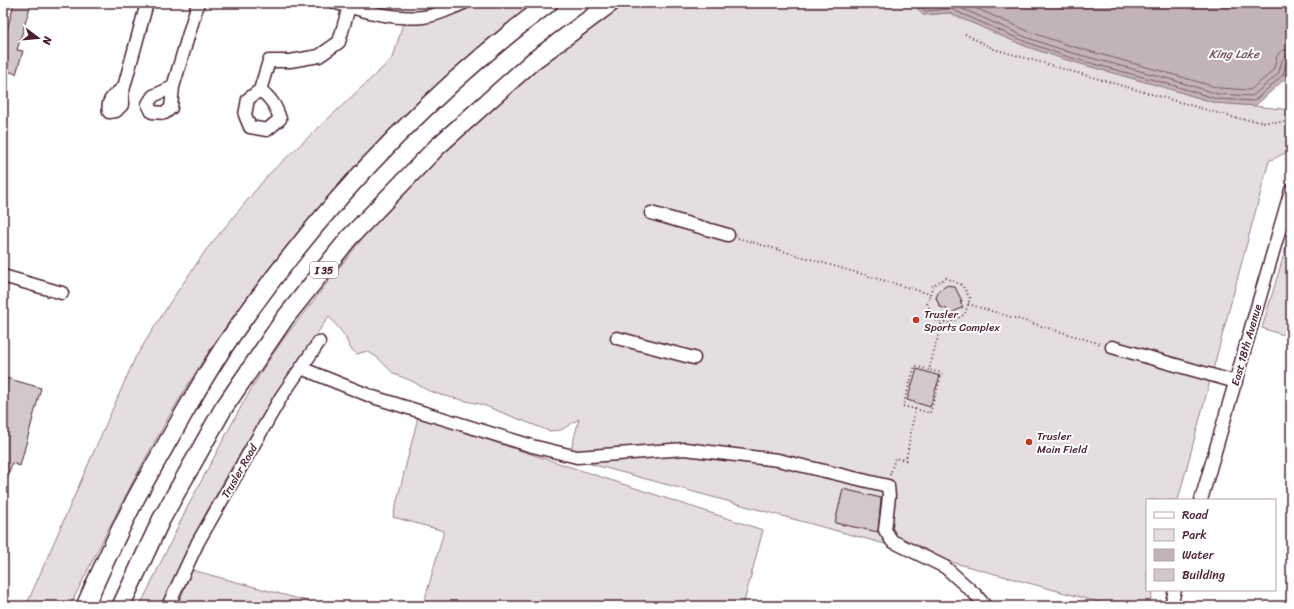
<svg xmlns="http://www.w3.org/2000/svg" width="1294" height="609" font-family="Sriracha,sans-serif">
<rect width="100%" height="100%" fill="#fff"/>
<filter id="ink" filterUnits="userSpaceOnUse"><feTurbulence type="fractalNoise" baseFrequency=".025" numOctaves="2"/><feDisplacementMap in="SourceGraphic" scale="8" xChannelSelector="R" yChannelSelector="G"/><feConvolveMatrix kernelMatrix="1 2 1 2 8 2 1 2 1" color-interpolation-filters="sRGB"/></filter>
<g filter="url(#ink)">
<g fill="#e5dee0" stroke="#987e86">
<path d="M478 3H534C421 92 321 195 237 311 171 402 120 505 70 606H26L135 358 171 301 206 250 269 174 393 58 403 23 451 15Z"/>
<path d="M624 3H913L923 15 949 13 1025 46 1067 60 1163 87 1216 103 1255 106 1291 110V138L1287 152 1269 161 1178 500H1147V590H1153L1149 606H1113L569 458 579 419 561 430 549 431 483 405 441 395 427 390 412 381 394 374 378 358 367 351 357 354 350 348 345 336 329 316C285 381 242 446 205 515 189 545 176 576 162 606H140L189 504 243 403 263 369 284 338 365 235 405 191 449 147 498 102 554 56Z"/>
<path d="M1291 231V335L1280 334 1262 328Z"/>
<path d="M418 417 763 530 743 606H423L444 531 393 517Z"/>
<path d="M192 570 325 606H177Z"/>
</g>
<path fill="#c1b3b6" stroke="#91787e" d="M913 3H1291V55L1287 77 1255 106 1216 103 1163 87 1067 60 1025 46 949 13 923 15Z"/>
<g fill="none" stroke-linecap="round" stroke-linejoin="round">
<g stroke="#7a5a63" stroke-width="1">
<path d="M918 3 925 11 951 9 1026 42 1068 57 1165 83 1217 99 1254 101 1283 75 1286 63 1291 60"/>
<path d="M925 3 928 5 952 4 1028 38 1069 52 1166 78 1218 94 1252 96C1258 91 1276 77 1279 72 1282 64 1280 56 1291 55"/>
<path d="M964 3 1030 32 1071 46 1168 73 1219 88 1250 90C1257 84 1266 78 1272 71 1279 62 1271 50 1291 49"/>
</g>
</g>
<g fill="#d2c7cb" stroke="#4a1f2b">
<path d="M14 3 31 4 17 50 23 51 16 74 3 69V46Z"/>
<path d="M948 285 955 287 962 301 960 302 963 307 950 314 947 309 940 307 936 298 939 290Z"/>
<path d="M917 369 940 376 930 407 907 400Z"/>
<path d="M3 377 41 388 20 466 12 463 5 485 3 484Z"/>
<path d="M843 489 881 498 878 532 835 523Z"/>
</g>
<g fill="none" stroke-linecap="round" stroke-linejoin="round">
<g stroke="#4a1f2b" stroke-width="15">
<g id="minor">
<path d="M336 3C364 11 394 20 423 17 437 16 451 8 464 3"/>
<path d="M124 87C115 95 106 99 109 112L116 111 122 105V95L124 87 147 3"/>
<path d="M173 87 153 96 148 104 152 112 165 113 171 108 173 87 198 3"/>
<path d="M260 90C271 98 276 106 280 119L267 130 250 127 245 115 248 99 260 90 269 61H290L319 56 339 42 349 7"/>
<path d="M651 213 728 235"/>
<path d="M3 276 62 293"/>
<path d="M617 338 694 358"/>
<path d="M1112 347 1236 382"/>
<path d="M301 368 373 397 532 446 577 457 685 449 778 460 888 486 889 496 885 530 892 541 945 567 976 595 985 606"/>
<path d="M1201 500 1291 190"/>
<path d="M168 606 198 542 281 397 319 342"/>
<path d="M1171 606 1175 590"/>
</g>
</g>
<g stroke="#4a1f2b" stroke-width="20">
<g id="highway">
<path d="M85 606C101 570 118 533 136 498 148 476 160 455 172 434 191 401 209 368 230 338 318 211 426 95 549 3"/>
<path d="M121 606 161 520 223 409 285 318 349 238 437 147 533 61 611 3"/>
</g>
</g>
<g stroke="#4a1f2b" stroke-width="2" stroke-dasharray="1 3" stroke-linecap="butt">
<path d="M965 34 994 49 1235 118 1264 122H1291"/>
<path d="M738 238 930 294 933 285 946 278 962 285 970 298 965 314 949 323 935 320 927 303 930 294"/>
<path d="M968 304 1101 344"/>
<path d="M915 409 930 413 942 373 929 370"/>
<path d="M890 475 895 458 906 460 915 409 903 406 915 366 929 370 942 321"/>
</g>
<use href="#minor" stroke="#fff" stroke-width="12"/>
<use href="#highway" stroke="#fff" stroke-width="17"/>
</g>
</g>
<g fill="#c8321e" stroke="#fff" stroke-width="1.5">
<circle cx="916" cy="320" r="4"/>
<circle cx="1029" cy="442" r="4"/>
</g>
<g text-anchor="middle" stroke-width="4" stroke-linejoin="round" paint-order="stroke">
<rect fill="#fff" stroke="#80626b" stroke-width="1" x="310" y="262" width="28" height="16" rx="3"/>
<g font-size="10" font-weight="bold" fill="#4a1f2b">
<text x="324" y="274">I 35</text>
</g>
<g font-size="11" fill="#4a1f2b" stroke="#fff" text-anchor="start">
<text x="924" y="318">Trusler<tspan x="924" dy="13">Sports Complex</tspan></text>
<text x="1037" y="440">Trusler<tspan x="1037" dy="13">Main Field</tspan></text>
</g>
<g font-size="11" fill="#4a1f2b" stroke="#fff">
<text transform="translate(1246 345) rotate(-74)" y="4">East 18th Avenue</text>
<text transform="translate(239 471) rotate(-60)" y="4">Trusler Road</text>
</g>
<g font-size="12" font-style="italic" fill="#74535c" stroke="#fff">
<text x="1234" y="58">King Lake</text>
</g>
</g>
<rect width="1294" height="609" fill="none" stroke="#fff" stroke-width="16"/>
<rect x="8" y="8" width="1278" height="593" fill="none" stroke="#4a1f2b" stroke-width="1.5" filter="url(#ink)"/>
<rect x="1146" y="499" width="130" height="92" fill="#ffffff" stroke="#b7a5aa"/>
<rect x="1154" y="512" width="20" height="6" fill="#ffffff" stroke="#b7a5aa"/>
<text x="1182" y="519" font-size="12" fill="#4a1f2b">Road</text>
<rect x="1154" y="529" width="20" height="12" fill="#e5dee0" stroke="#b7a5aa"/>
<text x="1182" y="539" font-size="12" fill="#4a1f2b">Park</text>
<rect x="1154" y="549" width="20" height="12" fill="#c1b3b6" stroke="#b7a5aa"/>
<text x="1182" y="559" font-size="12" fill="#4a1f2b">Water</text>
<rect x="1154" y="569" width="20" height="12" fill="#d2c7cb" stroke="#b7a5aa"/>
<text x="1182" y="579" font-size="12" fill="#4a1f2b">Building</text>
<g transform="translate(38 38) rotate(106)" stroke="#ffffff" stroke-width="3" paint-order="stroke">
<path d="M0-3L7 15L0 10L-7 15Z" fill="#4a1f2b"/>
<text y="-6" font-size="11" font-weight="bold" text-anchor="middle" fill="#4a1f2b">N</text>
</g>
</svg>
